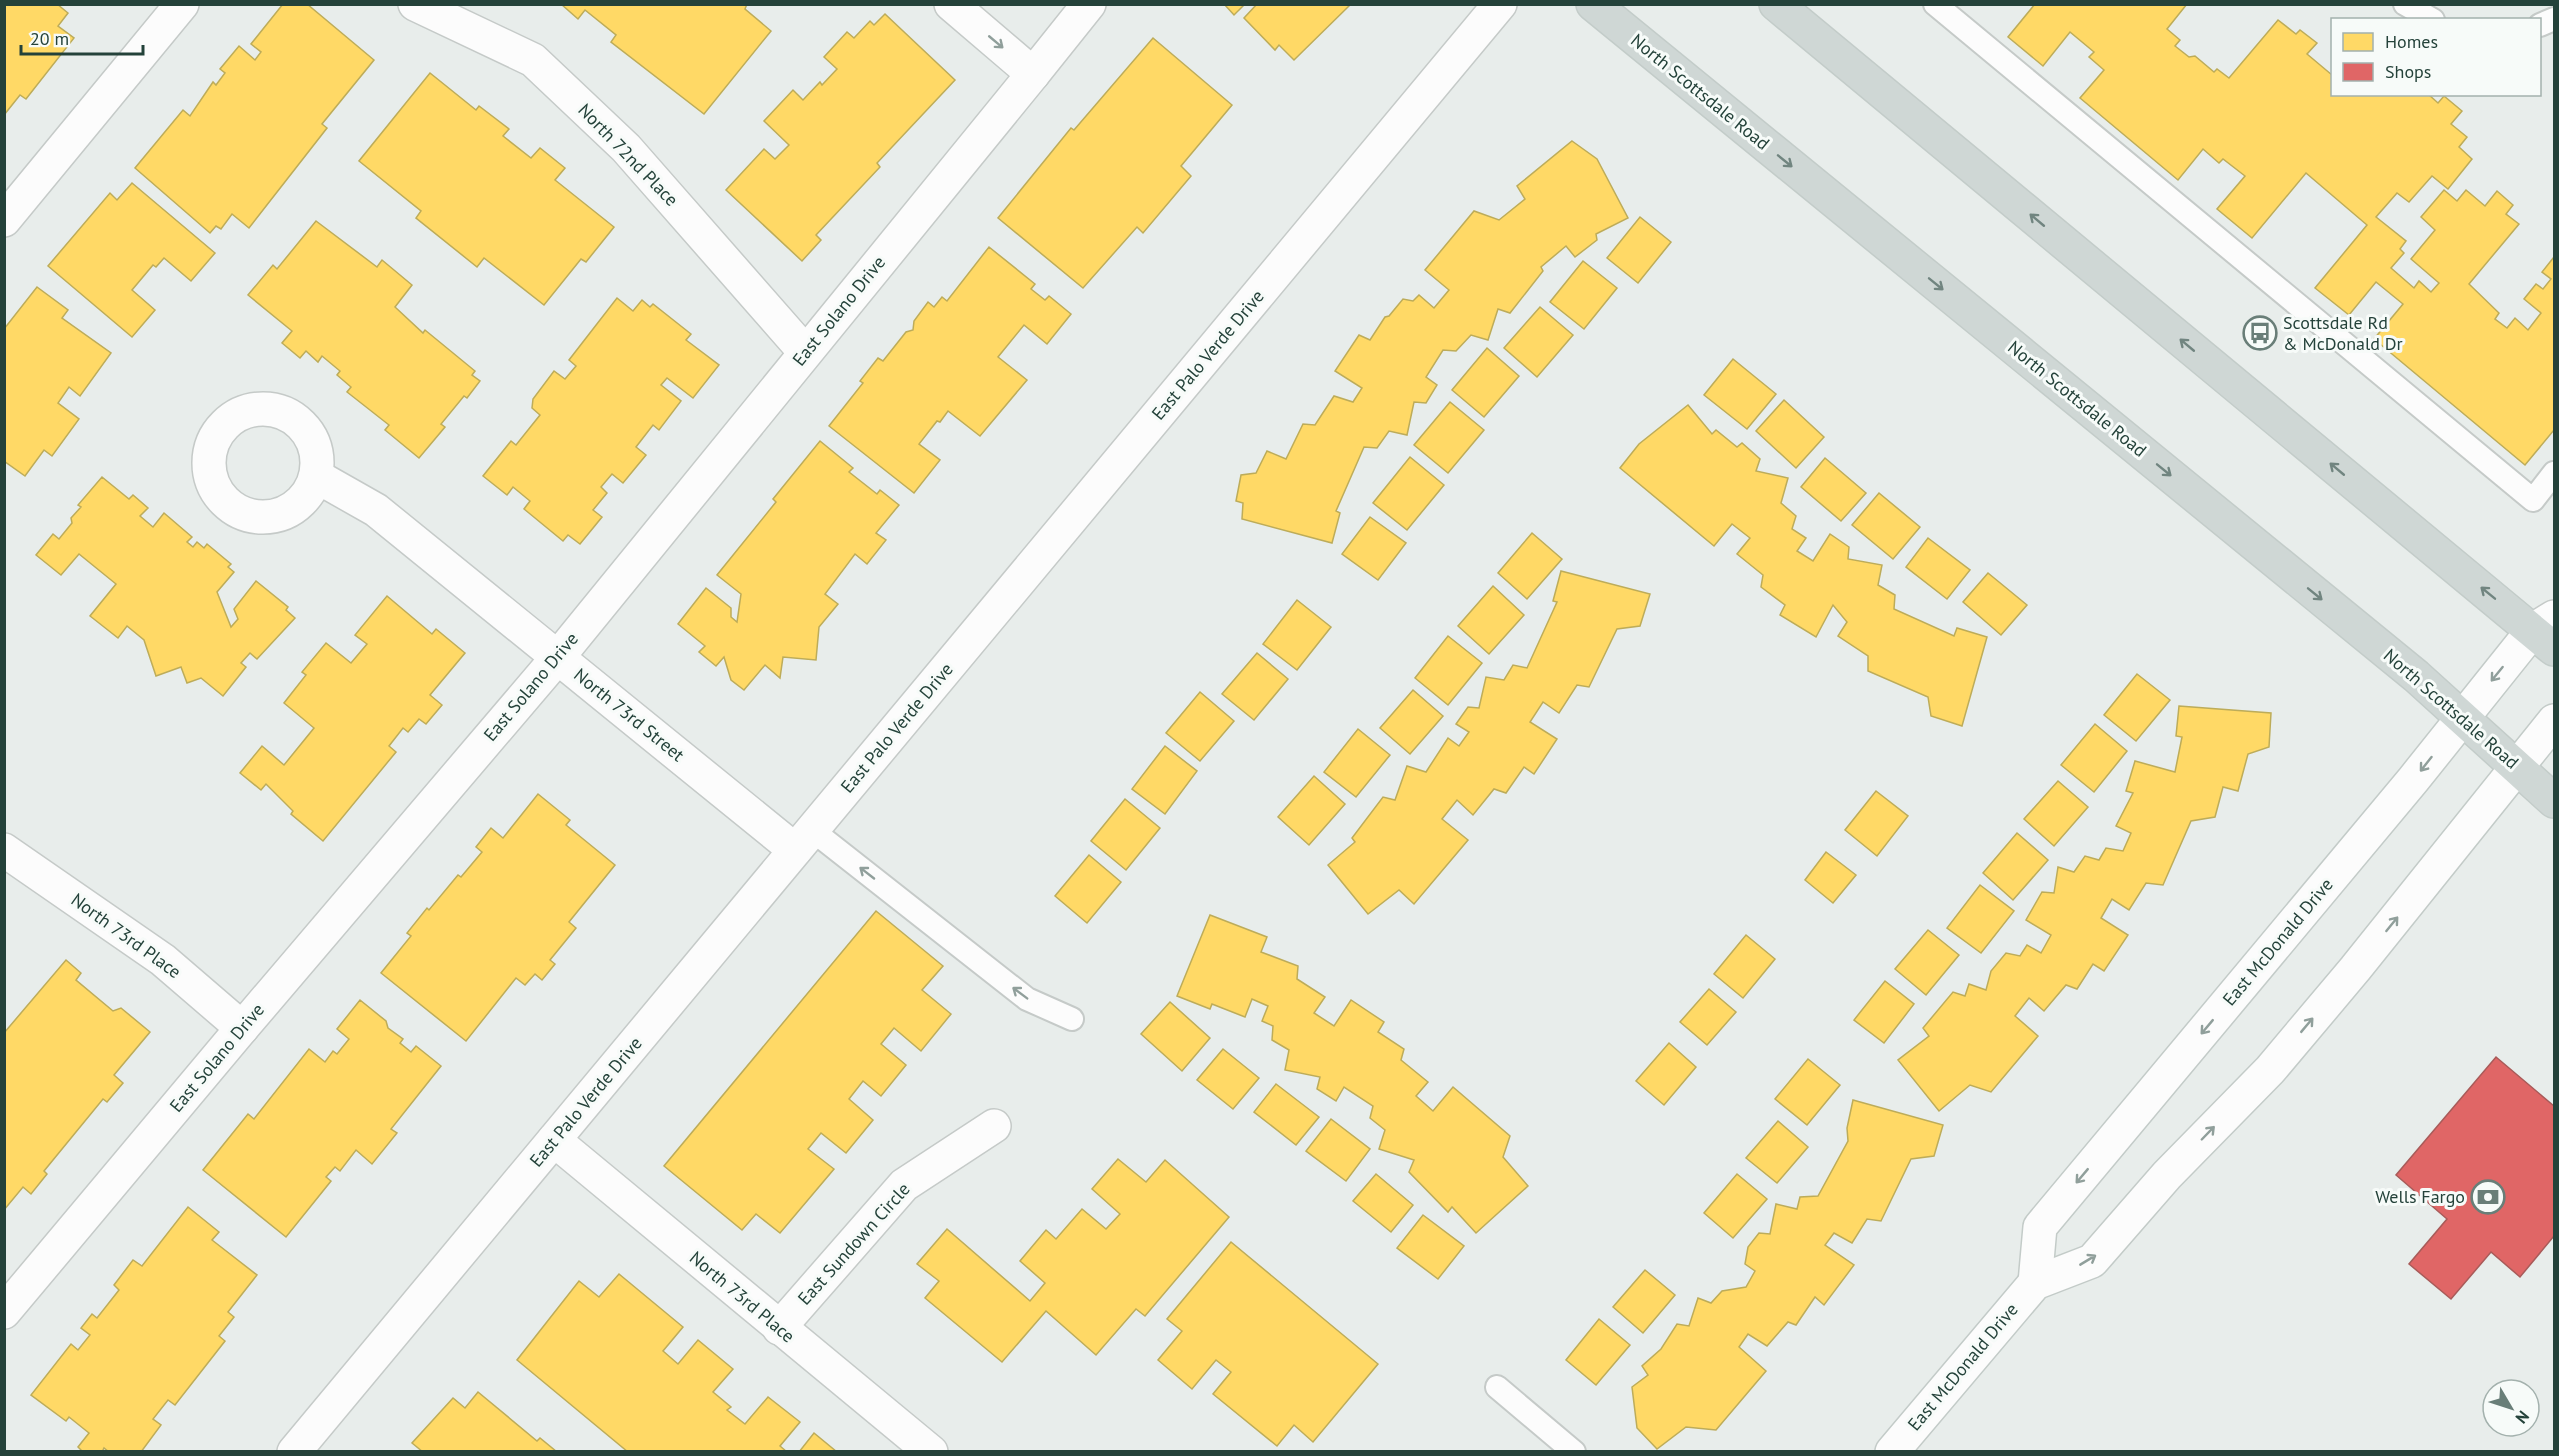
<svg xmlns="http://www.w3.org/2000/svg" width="2559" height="1456" font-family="'PT Sans',sans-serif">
<rect width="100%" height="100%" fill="#e8edeb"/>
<g fill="#ffd966" stroke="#bdac59" stroke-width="1.5">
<path d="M4 4H57L68 13 58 26 74 38 26 99 20 95 4 115Z"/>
<path d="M283 4H307L374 60 322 124 327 128 249 228 232 214 221 229 216 226 210 233 135 168 183 110 190 116 213 82 216 85 225 73 220 69 239 46 255 60 261 52 251 44Z"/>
<path d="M561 4H747L745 9 771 31 704 114 611 42 616 35 585 10 578 19Z"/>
<path d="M1224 4H1245L1234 15Z"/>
<path d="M1257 4H1351L1294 60 1279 45 1275 50 1244 18Z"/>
<path d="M2035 4H2187L2167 29 2180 40 2175 46 2189 57 2195 56 2214 72 2217 69 2229 78 2278 20 2296 34 2300 30 2317 43 2307 54 2332 75V94H2428L2438 103 2444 96 2462 111 2451 124 2467 137 2459 147 2472 159 2448 189 2432 176 2409 202 2397 193 2376 217 2406 241 2400 249 2404 253 2391 268 2414 288 2419 281 2431 292 2439 283 2411 259 2435 230 2421 217 2444 190 2457 201 2466 190 2485 206 2497 191 2513 205 2506 214 2519 224 2469 284 2499 313 2495 319 2507 328 2515 318 2528 330 2541 313 2524 299 2536 284 2543 289 2551 279 2542 272 2554 257V430L2525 465 2374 339 2403 304 2376 282 2349 315 2315 288 2367 225 2306 173 2252 238 2217 209 2245 176 2223 159 2219 163 2203 149 2178 180 2080 98 2104 70 2089 57 2094 52 2070 32 2043 66 2008 37Z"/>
<path d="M885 14 955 80 877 163 880 167 816 235 821 240 802 261 726 190 764 149 775 159 789 145 764 121 793 90 803 100 820 82 822 85 837 69 824 57 847 32 854 38 870 21 874 25Z"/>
<path d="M1153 38 1232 105 1181 166 1191 176 1143 233 1137 227 1083 288 998 218 1071 128 1074 130Z"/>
<path d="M430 73 476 110 479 106 509 129 503 136 531 158 540 148 565 168 555 180 614 227 586 262 581 259 544 305 484 258 477 267 416 218 421 211 359 161Z"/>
<path d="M1572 141 1597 159 1628 218 1596 234 1597 240 1575 257 1566 246 1541 267 1543 271 1510 313 1498 309 1488 340 1471 335 1456 351 1443 350 1426 377 1437 385 1426 403 1414 402 1407 435 1389 431 1377 448 1364 447 1336 511 1340 513 1332 543 1242 519 1243 503 1236 501 1241 475 1256 473 1267 451 1286 459 1303 424 1315 425 1334 396 1353 402 1362 388 1335 371 1359 335 1370 340 1385 317 1389 316 1403 299 1413 301 1419 295 1434 308 1449 290 1425 270 1474 211 1499 220 1525 199 1517 186Z"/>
<path d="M132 183 215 253 191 281 164 258 156 267 153 265 132 290 155 310 132 337 48 266 110 193 117 200Z"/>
<path d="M1640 217 1671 242 1638 283 1607 258Z"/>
<path d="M316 221 377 267 382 260 412 285 395 307 423 333 425 330 475 371 472 375 480 381 467 398 464 396 441 424 445 427 419 458 385 430 389 425 347 392 351 387 337 375 340 371 322 356 318 362 306 351 300 358 282 343 292 331 248 295 273 265 277 269Z"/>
<path d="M989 247 1035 284 1031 289 1045 300 1049 296 1071 314 1047 344 1024 325 998 357 1027 380 980 436 948 411 940 422 937 421 919 444 940 460 914 493 829 426 863 383 860 381 878 358 883 361 906 332 913 330 914 321 928 302 934 307 942 297 947 301Z"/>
<path d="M1583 261 1617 288 1584 329 1550 302Z"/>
<path d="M37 287 68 310 62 318 111 353 80 396 69 387 58 403 79 419 52 456 44 450 25 476 4 461V329Z"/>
<path d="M617 298 633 311 642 300 650 307 653 304 691 334 686 340 719 365 693 398 667 378 661 385 681 401 659 430 653 425 636 447 646 455 623 483 612 474 601 487 607 493 593 510 602 517 580 544 568 535 563 541 524 509 530 501 513 487 507 495 483 476 511 441 516 445 540 415 532 408 533 399 554 371 565 379 576 366 569 360Z"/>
<path d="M1540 307 1573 335 1537 377 1504 348Z"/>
<path d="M1487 348 1519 376 1484 417 1452 390Z"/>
<path d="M1733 359 1776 394 1747 429 1704 395Z"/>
<path d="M1784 400 1824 437 1796 468 1756 431Z"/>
<path d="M1450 402 1484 430 1448 473 1414 445Z"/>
<path d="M1688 405 1712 434 1716 430 1737 447 1742 443 1760 459 1756 471 1788 478 1781 503 1796 516 1792 529 1806 538 1797 551 1813 561 1830 534 1849 547 1848 559 1882 565 1878 585 1895 595 1894 609 1954 636 1957 628 1987 637 1962 726 1931 716 1928 697 1868 671V656L1838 636 1847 622 1833 605 1816 637 1780 615 1785 605 1761 587 1763 575 1737 554 1750 538 1732 524 1714 546 1620 468 1639 444Z"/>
<path d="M820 441 853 468 849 472 877 494 880 490 899 505 876 533 886 540 867 564 855 554 825 594 838 604 819 627 816 660 783 657 780 678 765 665 744 690 731 680 724 657 716 666 699 652 705 646 678 624 706 588 731 608V617L737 622 741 594 717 575 776 502 773 499Z"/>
<path d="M1410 457 1444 485 1407 530 1373 503Z"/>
<path d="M1825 458 1866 493 1841 521 1801 487Z"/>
<path d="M102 477 129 499 133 495 148 508 140 516 153 527 164 513 192 537 187 542 193 547 197 542 204 548 207 544 231 564 228 567 234 572 217 592 231 627 238 619 234 609 256 581 288 607 286 610 295 618 257 659 250 653 241 663 246 667 223 696 201 678 187 683 181 667 156 676 144 640 127 626 118 638 90 616 116 584 79 554 61 575 36 555 53 534 59 539 72 523 71 518 81 507 78 505Z"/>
<path d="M1879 493 1920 527 1893 559 1852 525Z"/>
<path d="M1370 517 1406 543 1378 580 1342 554Z"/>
<path d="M1532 533 1562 559 1527 599 1498 573Z"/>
<path d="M1928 538 1970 570 1947 599 1906 567Z"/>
<path d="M1561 571 1650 594 1640 626 1617 629 1589 687 1577 685 1559 713 1543 702 1530 722 1557 739 1534 774 1524 767 1506 793 1494 789 1473 815 1457 800 1442 819 1468 840 1414 904 1399 890 1368 914 1328 865 1355 842 1352 838 1383 797 1395 800 1407 766 1426 772 1448 738 1459 746 1469 732 1456 724 1468 707 1479 708 1486 677 1504 680 1513 665 1527 668 1557 602 1553 601Z"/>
<path d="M1988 573 2027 605 2001 635 1963 602Z"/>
<path d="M1493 586 1524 615 1489 654 1458 626Z"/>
<path d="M387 596 432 634 436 629 465 653 430 695 442 705 426 724 419 719 408 732 403 728 389 746 396 752 323 841 291 814 293 811 266 784 261 790 240 773 262 746 284 765 314 728 284 703 306 675 302 672 326 643 351 663 367 644 355 635Z"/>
<path d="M1297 600 1331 627 1297 670 1263 644Z"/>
<path d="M1448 636 1482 663 1448 705 1415 678Z"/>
<path d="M1257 653 1288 679 1254 720 1222 694Z"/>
<path d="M2137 674 2170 700 2136 741 2104 715Z"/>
<path d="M1413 690 1443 716 1410 754 1380 728Z"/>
<path d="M1200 692 1234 721 1200 761 1166 733Z"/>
<path d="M2179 706 2271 713 2269 747 2248 754 2238 791 2223 787 2215 817 2191 821 2163 885 2146 883 2129 910 2112 899 2101 918 2128 935 2104 971 2093 964 2077 989 2066 985 2044 1011 2029 998 2015 1016 2038 1036 1991 1092 1970 1085 1939 1111 1898 1060 1929 1036 1923 1028 1953 992 1965 996 1969 984 1986 990 1991 971 2006 953 2020 956 2027 945 2041 953 2051 935 2026 920 2042 892 2054 893 2058 867 2074 872 2085 856 2099 860 2106 848 2123 851 2131 833 2116 826 2133 793 2126 791 2135 761 2175 772 2182 737 2176 736Z"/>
<path d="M2095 724 2127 751 2094 792 2061 765Z"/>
<path d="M1358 729 1390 755 1356 797 1324 772Z"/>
<path d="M1165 746 1197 771 1165 814 1132 789Z"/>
<path d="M1314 776 1345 804 1309 845 1278 817Z"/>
<path d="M2058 781 2088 807 2054 846 2024 819Z"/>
<path d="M1876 791 1908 816 1877 856 1845 830Z"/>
<path d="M538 794 570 820 566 825 615 865 569 922 576 928 550 960 555 964 542 980 535 974 525 985 516 978 466 1041 381 973 411 936 407 933 427 908 429 910 458 875 461 877 482 852 476 847 491 828 503 838Z"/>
<path d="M1125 799 1160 828 1126 870 1091 841Z"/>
<path d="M2017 833 2048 860 2013 900 1983 873Z"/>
<path d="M1826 852 1856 875 1833 903 1805 880Z"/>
<path d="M1089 855 1121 882 1087 923 1055 896Z"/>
<path d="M1980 885 2014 911 1981 953 1947 928Z"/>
<path d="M876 911 943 966 922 990 951 1014 921 1051 894 1028 881 1044 906 1065 881 1096 863 1081 849 1099 873 1120 846 1153 821 1133 808 1149 834 1169 780 1233 756 1214 742 1230 664 1166Z"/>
<path d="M1210 915 1267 937 1261 952 1298 966 1297 979 1325 997 1314 1013 1334 1026 1351 1000 1384 1022 1378 1032 1404 1049 1401 1060 1428 1082 1416 1096 1433 1111 1453 1087 1510 1136 1503 1157 1528 1186 1476 1233 1452 1207 1448 1212 1409 1172 1414 1160 1379 1149 1385 1130 1370 1118 1373 1106 1344 1087 1336 1101 1317 1089 1320 1077 1285 1070 1289 1050 1272 1040 1273 1026 1262 1021 1268 1006 1252 999 1245 1017 1212 1004 1210 1009 1177 996Z"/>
<path d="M1928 930 1959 955 1926 995 1895 969Z"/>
<path d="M1746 935 1775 959 1743 998 1714 974Z"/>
<path d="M66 960 81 973 76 980 113 1011 121 1008 150 1032 114 1075 123 1083 107 1102 103 1099 44 1171 47 1174 31 1194 23 1187 4 1210V1033Z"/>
<path d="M1885 981 1914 1004 1884 1043 1854 1020Z"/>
<path d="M1709 989 1736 1012 1707 1045 1680 1022Z"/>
<path d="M360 1000 386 1021 388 1028 403 1039 400 1043 411 1052 416 1046 441 1066 391 1129 397 1133 372 1164 356 1150 340 1171 335 1167 326 1177 331 1181 286 1237 203 1170 248 1114 254 1119 309 1049 325 1062 333 1051 337 1054 349 1039 337 1029Z"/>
<path d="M1170 1002 1210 1038 1182 1071 1141 1034Z"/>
<path d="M1669 1043 1696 1067 1664 1105 1636 1081Z"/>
<path d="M1223 1049 1259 1078 1233 1109 1197 1080Z"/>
<path d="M1808 1059 1840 1085 1807 1125 1775 1099Z"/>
<path d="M1276 1084 1319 1117 1296 1145 1254 1112Z"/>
<path d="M1853 1100 1943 1125 1934 1156 1911 1159 1881 1221 1867 1219 1852 1243 1834 1233 1825 1245 1854 1265 1824 1305 1815 1297 1796 1325 1788 1322 1767 1346 1748 1334 1739 1347 1766 1371 1716 1430 1686 1427 1657 1449 1637 1428 1632 1387 1648 1375 1642 1366 1661 1349 1677 1324 1689 1326 1698 1298 1711 1303 1722 1291 1746 1287 1755 1271 1745 1264 1748 1247 1759 1233 1770 1234 1776 1204 1797 1209 1800 1197 1818 1196 1848 1141 1847 1128Z"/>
<path d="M1331 1119 1370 1149 1346 1181 1306 1151Z"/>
<path d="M1778 1121 1808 1147 1777 1183 1746 1158Z"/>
<path d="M1118 1159 1146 1182 1165 1160 1229 1217 1145 1316 1136 1309 1096 1355 1046 1311 1002 1362 925 1298 939 1281 917 1264 947 1229 1030 1301 1045 1283 1020 1261 1046 1230 1056 1239 1082 1209 1106 1229 1120 1214 1092 1189Z"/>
<path d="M1376 1174 1413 1205 1391 1232 1353 1201Z"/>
<path d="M1737 1174 1767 1199 1733 1238 1704 1213Z"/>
<path d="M188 1207 219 1232 212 1240 257 1275 228 1312 234 1317 219 1336 225 1341 175 1405 168 1400 153 1419 161 1425 141 1452H109L104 1448 102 1452H83L78 1447 89 1433 69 1417 66 1421 31 1395 71 1344 78 1350 90 1335 81 1328 92 1314 97 1318 119 1290 114 1285 133 1260 142 1266Z"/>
<path d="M1423 1215 1464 1246 1438 1279 1397 1248Z"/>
<path d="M1231 1242 1378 1364 1313 1442 1294 1425 1277 1446 1213 1394 1231 1372 1216 1360 1192 1389 1158 1360 1182 1331 1167 1319Z"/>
<path d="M1645 1270 1675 1295 1643 1333 1613 1307Z"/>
<path d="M619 1274 683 1327 663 1351 678 1364 698 1340 733 1369 713 1392 731 1407 727 1410 745 1424 768 1397 800 1422 780 1446 787 1452H628L517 1360 579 1281 599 1297Z"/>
<path d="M1599 1319 1630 1345 1596 1385 1566 1360Z"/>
<path d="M478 1392 537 1441 540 1438 557 1452H423L412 1443 453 1398 465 1408Z"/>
<path d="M814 1433 837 1452H799Z"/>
</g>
<path fill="#e06666" stroke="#a85b59" stroke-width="1.5" d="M2496 1057 2554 1106V1236L2520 1277 2491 1252 2451 1299 2409 1264 2447 1219 2396 1175Z"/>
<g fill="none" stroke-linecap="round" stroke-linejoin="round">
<g stroke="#c5cac8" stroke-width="26">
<g id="service">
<path d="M1935 4 2533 500 2554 473"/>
<path d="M2405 4 2433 20"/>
<path d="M2540 25 2554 19"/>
<path d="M812 830 1027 999 1072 1019"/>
<path d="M1497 1387 1574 1452"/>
</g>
</g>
<g stroke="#c5cac8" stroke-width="36">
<g id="minor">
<path d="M415 4 533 60 626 148 805 352"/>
<path d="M951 4 1033 74 1089 4"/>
<path d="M4 220 182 4"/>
<circle cx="263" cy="463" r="54"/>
<path d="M316 476 376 510 795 850"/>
<path d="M4 850 163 960 242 1028"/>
<path d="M554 1140 931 1452"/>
<path d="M4 1312 242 1028 558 657 1033 74"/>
<path d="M779 1328 904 1185 994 1126"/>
<path d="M294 1452 1500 4"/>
</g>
</g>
<g stroke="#c5cac8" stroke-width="36">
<path id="tertiary" d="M2533 630 2554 617"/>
</g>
<g stroke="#c3cbc8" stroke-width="36">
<g id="secondary">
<path d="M2035 1283 2040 1227 2413 780 2533 630"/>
<path d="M1892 1452 2035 1283 2092 1261 2167 1175 2270 1070 2355 969 2554 721"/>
</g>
</g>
<g stroke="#c3ccc9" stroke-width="36">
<g id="primary">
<path d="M1593 4 2416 676 2554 801"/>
<path d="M1776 4 2554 649"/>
</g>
</g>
<use href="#service" stroke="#fcfcfc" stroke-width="22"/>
<use href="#minor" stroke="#fcfcfc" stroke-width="33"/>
<use href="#tertiary" stroke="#fcfcfc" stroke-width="33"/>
<use href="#secondary" stroke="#fcfcfc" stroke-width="33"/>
<use href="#primary" stroke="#cfd7d5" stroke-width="33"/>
</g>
<defs><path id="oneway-shaft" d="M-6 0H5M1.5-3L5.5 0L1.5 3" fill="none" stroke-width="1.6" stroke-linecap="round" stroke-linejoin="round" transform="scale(1.5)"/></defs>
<g stroke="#909f9b">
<use href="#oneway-shaft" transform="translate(996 42) rotate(40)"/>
<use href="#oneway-shaft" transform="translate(2497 674) rotate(129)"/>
<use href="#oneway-shaft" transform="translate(2426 764) rotate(128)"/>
<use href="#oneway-shaft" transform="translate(867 873) rotate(-142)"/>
<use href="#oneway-shaft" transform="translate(2392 924) rotate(-51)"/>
<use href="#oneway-shaft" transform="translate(1020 993) rotate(-143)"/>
<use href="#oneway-shaft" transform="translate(2307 1025) rotate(-50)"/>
<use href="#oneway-shaft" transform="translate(2207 1027) rotate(130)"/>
<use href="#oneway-shaft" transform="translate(2208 1133) rotate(-46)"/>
<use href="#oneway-shaft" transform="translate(2082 1176) rotate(130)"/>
<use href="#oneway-shaft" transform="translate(2088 1260) rotate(-31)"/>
</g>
<g stroke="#718580">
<use href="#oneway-shaft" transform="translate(1785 161) rotate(39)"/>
<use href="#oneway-shaft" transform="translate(2037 220) rotate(-140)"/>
<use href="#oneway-shaft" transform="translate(1936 284) rotate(39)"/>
<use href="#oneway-shaft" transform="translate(2187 345) rotate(-140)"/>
<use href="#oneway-shaft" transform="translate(2337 469) rotate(-140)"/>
<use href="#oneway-shaft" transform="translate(2164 470) rotate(39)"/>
<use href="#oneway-shaft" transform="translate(2488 593) rotate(-141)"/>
<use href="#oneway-shaft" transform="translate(2315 594) rotate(39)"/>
</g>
<defs>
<g id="bus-ring" transform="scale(1.725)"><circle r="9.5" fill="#f7fbf9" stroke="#697e78" stroke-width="1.5"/><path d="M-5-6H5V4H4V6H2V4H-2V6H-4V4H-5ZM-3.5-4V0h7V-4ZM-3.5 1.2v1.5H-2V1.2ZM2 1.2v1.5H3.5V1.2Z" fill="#697e78"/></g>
<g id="bank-ring" transform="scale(1.725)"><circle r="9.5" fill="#f7fbf9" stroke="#697e78" stroke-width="1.5"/><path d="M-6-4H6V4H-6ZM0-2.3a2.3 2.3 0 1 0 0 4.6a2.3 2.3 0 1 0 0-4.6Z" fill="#697e78"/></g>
</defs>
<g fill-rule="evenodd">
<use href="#bus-ring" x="2260" y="333"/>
<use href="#bank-ring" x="2488" y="1197"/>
</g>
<g text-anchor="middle" stroke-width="6" stroke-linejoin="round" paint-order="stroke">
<g font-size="18" fill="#24423a" stroke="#f7fbf9">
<text transform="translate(1700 92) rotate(39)" y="6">North Scottsdale Road</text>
<text transform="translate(628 155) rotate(46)" y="6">North 72nd Place</text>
<text transform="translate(839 311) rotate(-51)" y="6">East Solano Drive</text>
<text transform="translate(1208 355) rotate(-50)" y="6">East Palo Verde Drive</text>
<text transform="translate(2077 399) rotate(39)" y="6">North Scottsdale Road</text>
<text transform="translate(531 687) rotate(-50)" y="6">East Solano Drive</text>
<text transform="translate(2451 709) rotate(41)" y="6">North Scottsdale Road</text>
<text transform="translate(629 715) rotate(39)" y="6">North 73rd Street</text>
<text transform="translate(897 728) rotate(-50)" y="6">East Palo Verde Drive</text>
<text transform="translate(126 936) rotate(36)" y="6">North 73rd Place</text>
<text transform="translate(2278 942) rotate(-50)" y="6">East McDonald Drive</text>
<text transform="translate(217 1058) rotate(-50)" y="6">East Solano Drive</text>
<text transform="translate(586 1102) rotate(-50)" y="6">East Palo Verde Drive</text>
<text transform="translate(854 1244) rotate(-48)" y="6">East Sundown Circle</text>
<text transform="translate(742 1297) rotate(40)" y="6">North 73rd Place</text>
<text transform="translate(1963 1367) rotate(-50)" y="6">East McDonald Drive</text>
</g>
<g font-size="18" fill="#24423a" stroke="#f7fbf9" text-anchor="start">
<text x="2283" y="329">Scottsdale Rd<tspan x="2283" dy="21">&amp; McDonald Dr</tspan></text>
<text x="2465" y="1203" text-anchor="end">Wells Fargo</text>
</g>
</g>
<rect width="2559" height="1456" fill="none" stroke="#24423a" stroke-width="12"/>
<rect x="2331" y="18" width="210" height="78" fill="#f7fbf9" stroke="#a3b1ad" stroke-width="1.5"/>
<rect x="2343" y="33" width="30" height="18" fill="#ffd966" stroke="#a3b1ad" stroke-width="1.5"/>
<text x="2385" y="48" font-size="18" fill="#24423a">Homes</text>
<rect x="2343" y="63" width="30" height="18" fill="#e06666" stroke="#a3b1ad" stroke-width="1.5"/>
<text x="2385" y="78" font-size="18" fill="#24423a">Shops</text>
<g transform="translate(2511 1408) rotate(129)"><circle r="28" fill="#f7fbf9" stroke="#a3b1ad" stroke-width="1.5"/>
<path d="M0-4.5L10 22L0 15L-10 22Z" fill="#697e78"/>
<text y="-9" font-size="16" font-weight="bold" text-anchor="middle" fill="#24423a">N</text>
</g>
<path d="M21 45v9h122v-9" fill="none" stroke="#24423a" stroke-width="3"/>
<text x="30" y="45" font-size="18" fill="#24423a" stroke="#f7fbf9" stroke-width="4.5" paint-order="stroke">20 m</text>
</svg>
